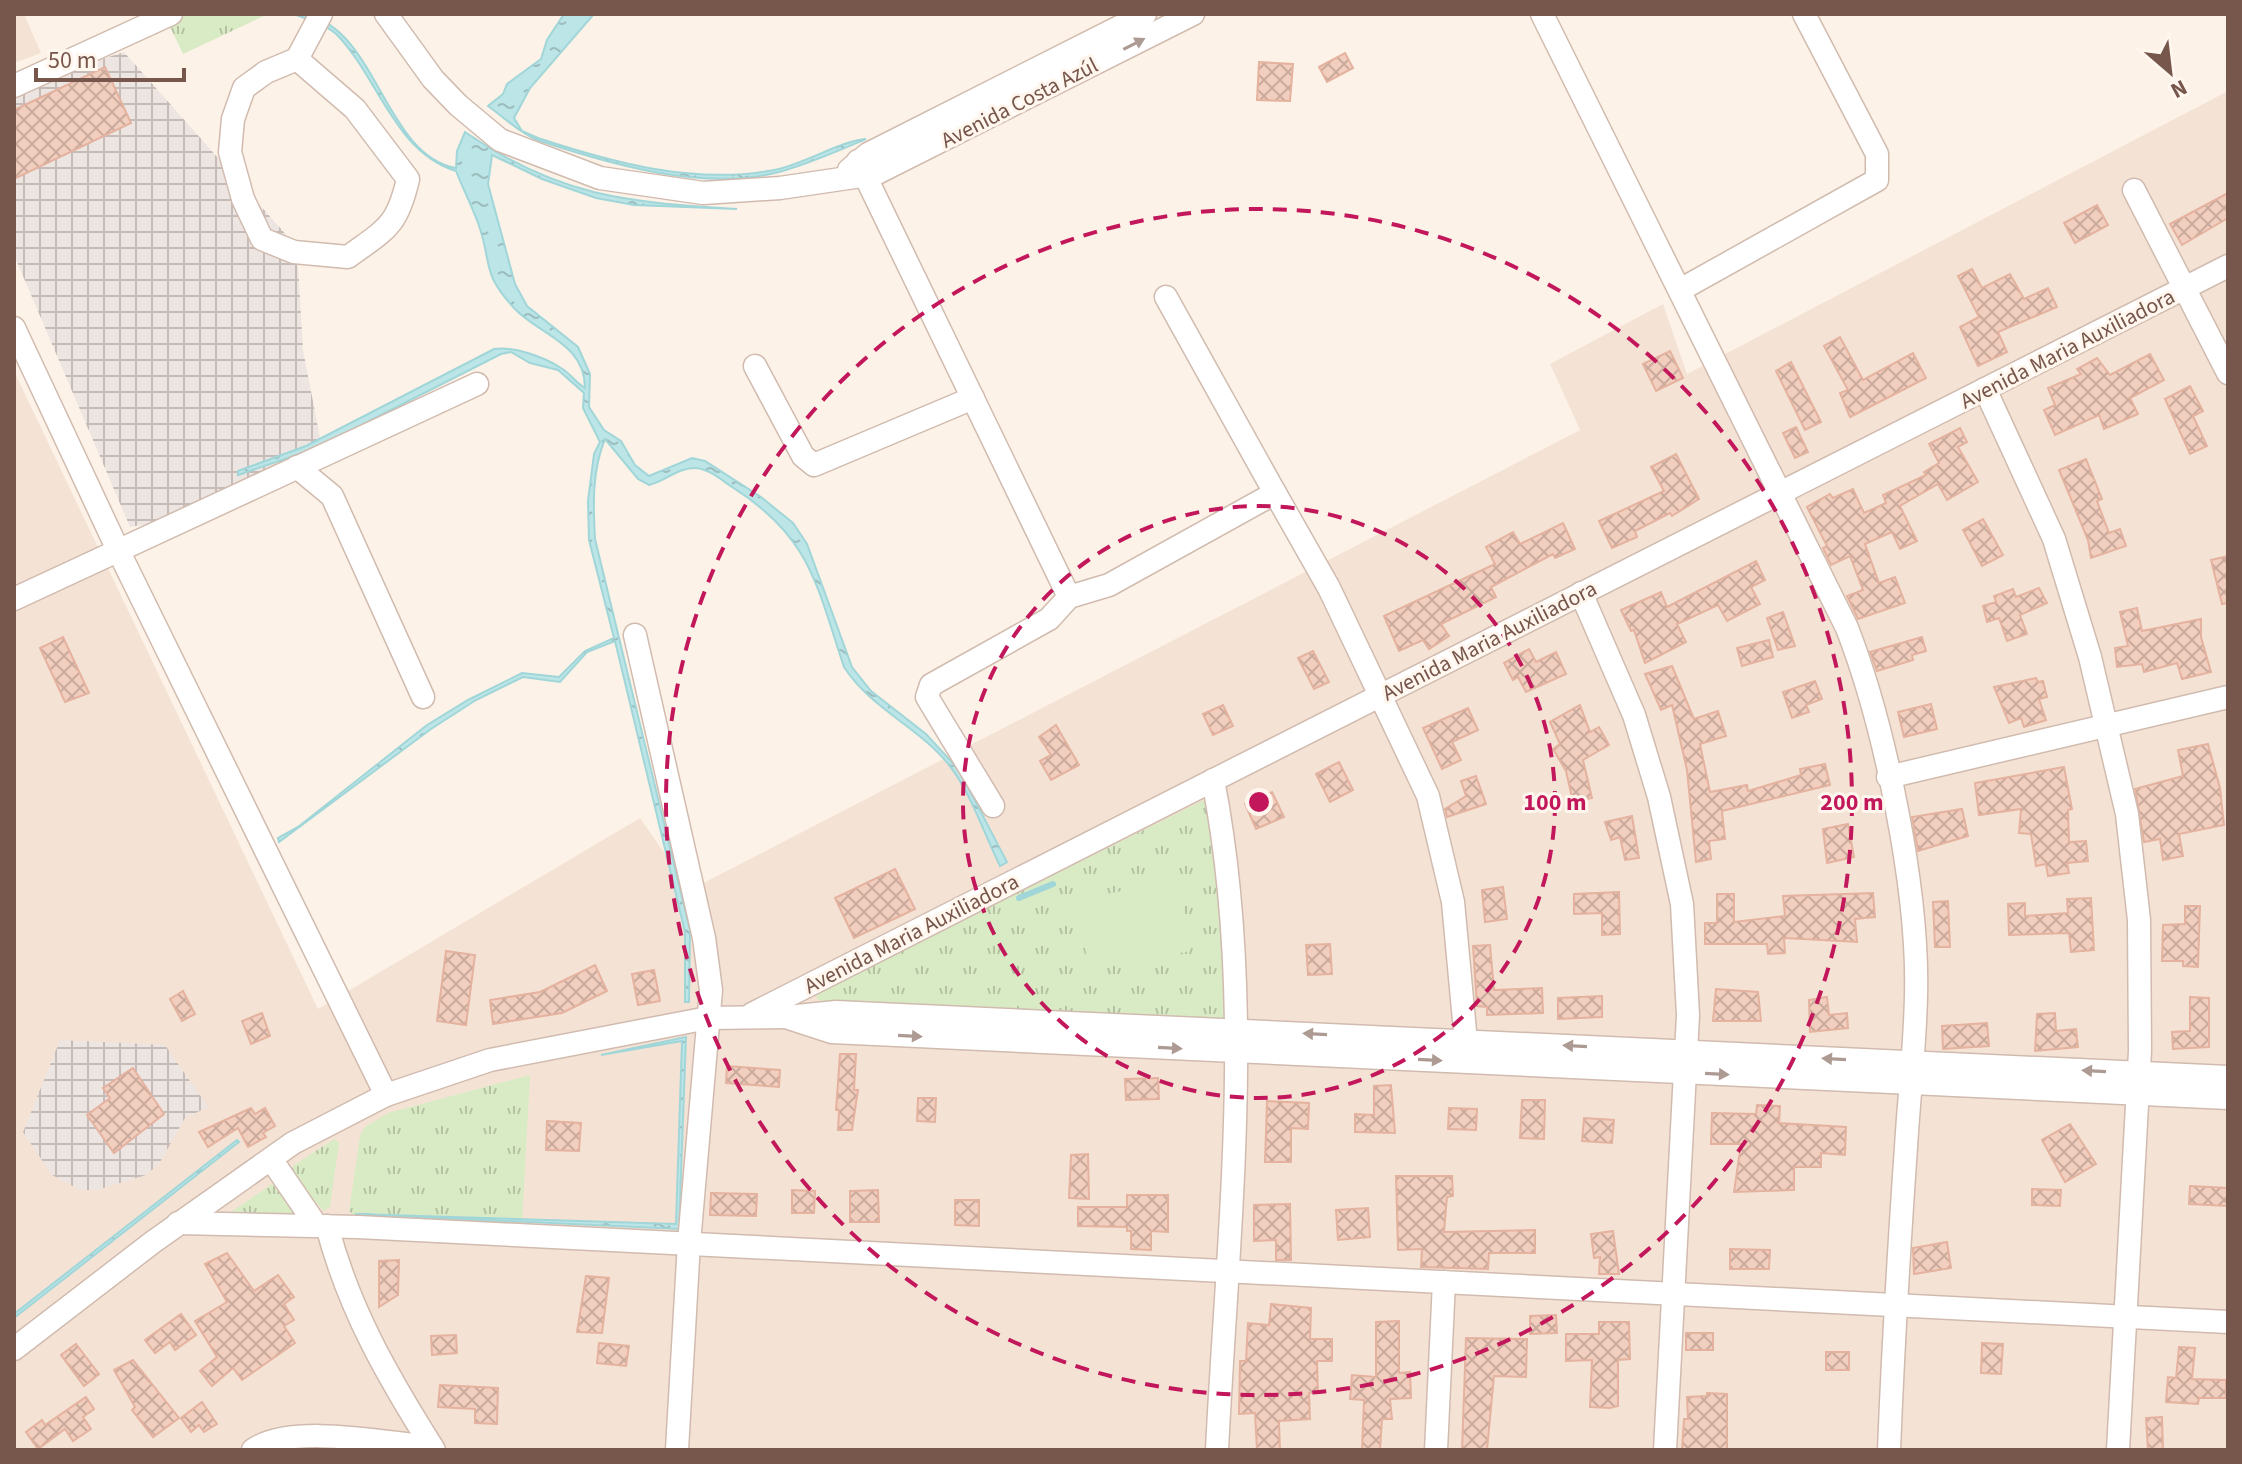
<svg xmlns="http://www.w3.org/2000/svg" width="2242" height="1464" font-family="'Source Sans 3',sans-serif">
<defs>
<pattern id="industrial-grid" width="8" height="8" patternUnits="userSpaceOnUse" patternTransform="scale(2)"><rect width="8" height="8" fill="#ede5e1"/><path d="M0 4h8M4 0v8" fill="none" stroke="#c5bcb8"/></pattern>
<pattern id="grass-tufts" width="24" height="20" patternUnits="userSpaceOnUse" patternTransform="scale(2)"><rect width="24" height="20" fill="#d8ebc5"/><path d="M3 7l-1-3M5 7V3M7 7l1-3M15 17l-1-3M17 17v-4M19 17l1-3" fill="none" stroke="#b4c1a2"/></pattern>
<pattern id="water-ripples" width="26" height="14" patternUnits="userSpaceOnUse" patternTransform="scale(2)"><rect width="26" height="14" fill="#bbe5e7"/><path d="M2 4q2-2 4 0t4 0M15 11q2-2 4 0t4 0" fill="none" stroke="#9dbcbd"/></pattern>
<pattern id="building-cross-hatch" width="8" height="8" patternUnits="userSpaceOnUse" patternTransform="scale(2)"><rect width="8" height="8" fill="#f2cebe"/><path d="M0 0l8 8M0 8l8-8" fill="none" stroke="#c9aa9c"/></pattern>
</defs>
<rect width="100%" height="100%" fill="#fdf2e7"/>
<g fill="#f4e3d5">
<path d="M14 14H24L41 53 14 63Z"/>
<path d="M2228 91V1450H14V371L318 1009 640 818 690 890 1580 430 1550 364 1663 304 1687 374Z"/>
</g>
<g fill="url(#industrial-grid)">
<path d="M124 52 297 247 303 350 322 448 236 508 130 527 14 255V95L65 71Z"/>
<path d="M60 1040 165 1045 208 1107 185 1118 159 1164 146 1175 97 1190H80L52 1175 23 1132Z"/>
</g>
<g fill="url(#grass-tufts)">
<path d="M164 14H268L183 54Z"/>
<path d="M1202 801 1206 803 1216 852 1227 1017 1224 1019 821 1001 816 998 820 992Z"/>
<path d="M530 1075 522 1224 355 1216 349 1211 360 1136 365 1127 388 1113Z"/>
<path d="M334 1139 339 1143 330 1207 324 1211 291 1176 290 1168Z"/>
<path d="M272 1184 299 1213 297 1215 231 1212Z"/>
</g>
<path fill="#d8ebc5" d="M1177 880 1190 951 1089 970 1076 900Z"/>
<g fill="url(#water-ripples)" stroke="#a1d6d9" stroke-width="2">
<path d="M294 14C376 14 381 155 456 168L457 151 465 132C559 197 626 202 737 209L634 205 596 198 542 179 492 155 488 184 515 284 527 306 578 347 590 374 589 407 604 430 621 441 635 465 649 476 692 458 705 461 761 497 793 523 807 544 852 667 871 691 926 734 959 770 1007 862 1000 866C985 836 970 791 949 765 919 727 871 709 844 667 816 584 811 537 732 487 720 479 708 468 694 468 678 468 665 481 649 485L638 479 605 439C592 470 593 505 595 539L690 930 689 1002H685V932L615 641 587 652 560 682 523 677 476 700 431 729 279 842 278 838 298 827 427 725 468 700 522 673 559 677 585 651 614 638 589 540 588 501 594 454 600 442 583 408 584 393 558 370 530 363 511 352 501 354 314 449 238 475V471L306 446 494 349C514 346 544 357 561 368 570 373 576 383 585 388 585 343 539 335 514 308 480 271 493 264 478 223 472 206 463 189 456 171 395 152 379 80 339 37 328 25 309 20 294 14Z"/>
<path d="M564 14H594L530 88 514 118 522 131 538 138C614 163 694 185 774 170 803 165 842 140 866 139 838 151 809 164 779 172 703 192 610 164 537 140 517 131 506 119 488 106L503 94 507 84 541 59 547 40Z"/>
<path d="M686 1037 679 1229 355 1214 676 1224 682 1041 601 1055Z"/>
<path d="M237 1140 239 1142 14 1318V1314Z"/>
</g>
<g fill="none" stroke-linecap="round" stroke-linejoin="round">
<path stroke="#a1d6d9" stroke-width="6" d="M1019 898 1053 884"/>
</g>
<g fill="url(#building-cross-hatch)" stroke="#e5b29f" stroke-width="2">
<path d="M1345 53 1353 68 1327 82 1319 67Z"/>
<path d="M1259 62 1293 64 1290 101 1257 100Z"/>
<path d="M105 67 131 123 14 179V110Z"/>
<path d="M2228 193V218L2182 245 2170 224Z"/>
<path d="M2097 205 2108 225 2075 243 2064 223Z"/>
<path d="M1972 269 1982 288 2010 274 2024 299 2048 288 2057 307 1998 332 2007 352 1978 366 1960 327 1979 317 1958 276Z"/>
<path d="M1840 337 1863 380 1913 353 1926 378 1850 417 1840 393 1848 390 1824 346Z"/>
<path d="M1670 351 1683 378 1656 391 1643 364Z"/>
<path d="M2150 354 2164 380 2130 398 2138 414 2104 429 2099 415 2055 435 2044 410 2055 405 2048 388 2081 374 2077 369 2097 358 2110 375Z"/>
<path d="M1791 362 1821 422 1805 430 1776 371Z"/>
<path d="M2190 386 2203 411 2193 416 2207 446 2190 454 2165 399Z"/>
<path d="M1796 427 1808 452 1795 458 1783 433Z"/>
<path d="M1960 428 1967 442 1958 447 1978 482 1947 500 1938 484 1900 506 1917 541 1900 549 1892 532 1865 544 1879 583 1895 577 1905 603 1858 619 1847 596 1863 590 1850 556 1831 565 1823 548 1827 546 1807 507 1830 494 1833 498 1853 489 1864 513 1886 503 1883 495 1926 475 1924 472 1939 463 1929 444Z"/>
<path d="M1676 454 1699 499 1672 516 1670 513 1635 531 1637 537 1612 548 1599 521 1664 491 1651 467Z"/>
<path d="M2086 459 2102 499 2097 501 2109 533 2120 529 2126 546 2091 558 2088 540 2059 470Z"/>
<path d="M1983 519 2003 555 1982 566 1963 530Z"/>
<path d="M1563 523 1575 549 1555 558 1553 554 1491 587 1496 597 1441 624 1449 636 1429 649 1423 640 1399 651 1384 616 1495 564 1486 547 1513 532 1520 544Z"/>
<path d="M2228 556V603L2222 604 2211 560Z"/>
<path d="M1756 561 1765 580 1751 587 1760 604 1727 621 1718 605 1677 624 1686 642 1645 663 1634 630 1631 631 1621 610 1661 592 1667 607Z"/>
<path d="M2039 588 2047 603 2020 615 2027 634 2007 641 1999 618 1987 622 1983 606 1996 602 1994 596 2013 589 2016 597Z"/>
<path d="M2137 608 2142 631 2201 619V637L2211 672 2182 679 2177 663 2144 672 2142 664 2117 667 2115 648 2128 646 2120 612Z"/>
<path d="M1783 612 1795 646 1778 650 1767 618Z"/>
<path d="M63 637 89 693 65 702 40 648Z"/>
<path d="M1922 637 1926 651 1912 655 1913 660 1877 671 1870 652Z"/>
<path d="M1769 640 1773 657 1742 666 1737 648Z"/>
<path d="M1529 649 1536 662 1556 652 1566 674 1526 692 1518 677 1513 680 1504 663Z"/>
<path d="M1313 651 1329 682 1314 689 1298 658Z"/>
<path d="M1672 666 1694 719 1718 711 1726 736 1700 744 1710 792 1747 785 1748 791 1801 775 1800 769 1825 764 1830 785 1722 811 1725 839 1709 841 1711 859 1696 862 1687 770 1672 705 1661 710 1645 674Z"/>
<path d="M2036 678 2038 682 2043 681 2047 697 2039 699 2046 720 2024 727 2021 718 2009 723 1994 687Z"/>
<path d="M1815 681 1822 699 1806 705 1809 712 1792 718 1783 692Z"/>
<path d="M1931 704 1937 729 1904 737 1898 712Z"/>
<path d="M1223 705 1233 726 1213 735 1203 714Z"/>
<path d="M1580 705 1590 732 1599 727 1609 745 1583 760 1592 798 1573 802 1566 771 1553 749 1560 744 1550 722Z"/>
<path d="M1468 708 1478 730 1452 742 1461 760 1442 769 1423 728Z"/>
<path d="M1056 725 1079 765 1051 780 1040 761 1051 755 1039 737Z"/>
<path d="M2208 744 2220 788 2224 825 2179 834 2183 856 2163 860 2160 839 2144 842 2135 789 2183 776 2178 750Z"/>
<path d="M1339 762 1353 790 1330 802 1316 774Z"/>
<path d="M2064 767 2072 809 2068 810 2069 842 2086 841 2088 861 2067 863 2069 873 2048 876 2046 864 2036 866 2031 834 2019 833 2021 809 1979 815 1975 783Z"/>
<path d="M1476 776 1486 804 1447 817 1445 809 1466 796 1461 781Z"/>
<path d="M1272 792 1284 817 1256 829 1245 804Z"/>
<path d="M1962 809 1968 836 1918 851 1912 817Z"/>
<path d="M1632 816 1639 858 1625 860 1620 837 1611 840 1605 822Z"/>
<path d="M1848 824 1854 857 1827 863 1823 829Z"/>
<path d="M895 869 915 909 854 938 835 898Z"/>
<path d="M1503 887 1507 919 1485 922 1482 890Z"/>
<path d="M1619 892 1620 934 1602 935V913L1574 914V894Z"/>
<path d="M1873 893 1875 917 1855 919 1857 942 1784 938 1785 953 1768 954 1767 944H1705V923H1717V894H1734V922L1785 916 1783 896Z"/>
<path d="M2091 898 2094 950 2071 952 2069 933 2009 935 2008 904 2025 903V916L2068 913 2067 899Z"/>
<path d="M1948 901 1950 947H1935L1933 902Z"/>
<path d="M2185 906H2200L2198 967 2183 966V961H2162L2163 925 2185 924Z"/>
<path d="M1330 944 1332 974 1308 975 1306 945Z"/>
<path d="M1490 945 1494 990 1542 988 1543 1013 1487 1015V1007L1477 1006 1473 946Z"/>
<path d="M446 951 475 955 466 1025 437 1021Z"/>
<path d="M595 965 607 991 562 1013 493 1024 490 1000 540 992Z"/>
<path d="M654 970 660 1001 638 1005 632 974Z"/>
<path d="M1716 989 1758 992 1761 1021H1713Z"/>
<path d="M183 991 195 1014 182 1021 170 999Z"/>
<path d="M1602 996V1017L1558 1019V998Z"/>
<path d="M1827 997 1829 1015 1847 1013 1848 1028 1810 1032 1809 1000Z"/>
<path d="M2190 997 2209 998V1047L2173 1049 2172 1032 2190 1031Z"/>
<path d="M262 1013 270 1036 251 1044 242 1021Z"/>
<path d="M2055 1013 2056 1031 2076 1029 2078 1047 2035 1051 2037 1014Z"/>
<path d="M1987 1023 1989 1046 1943 1049 1942 1026Z"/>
<path d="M840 1054H856L854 1090H858L852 1130H838L839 1110H836Z"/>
<path d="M727 1066 780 1070 779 1087 726 1083Z"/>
<path d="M133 1068 164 1114 114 1153 87 1115 110 1098 103 1088Z"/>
<path d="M1158 1078 1159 1099 1126 1100 1125 1079Z"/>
<path d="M1391 1085 1395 1133 1355 1132V1114L1374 1115V1086Z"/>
<path d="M918 1098H936L935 1122 917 1121Z"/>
<path d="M1522 1100H1545L1544 1139 1520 1138Z"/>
<path d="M1267 1101 1309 1103 1308 1129 1291 1128V1162H1265Z"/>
<path d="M1757 1105 1780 1106 1779 1123 1846 1127 1845 1155 1821 1153V1167H1794V1190L1734 1192 1741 1144H1711L1712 1113 1756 1114Z"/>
<path d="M251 1108 255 1114 265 1108 275 1126 263 1133 266 1137 248 1147 238 1128 208 1147 199 1132Z"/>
<path d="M1449 1108 1477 1109 1476 1130 1448 1129Z"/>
<path d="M1584 1118 1614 1120 1612 1143 1582 1141Z"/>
<path d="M547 1121 581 1123 579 1151 546 1150Z"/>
<path d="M2070 1124 2096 1164 2065 1182 2042 1140Z"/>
<path d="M1088 1154 1089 1199 1069 1198 1071 1155Z"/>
<path d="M1396 1176H1452L1453 1196 1447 1197 1444 1232 1535 1230V1253H1489L1488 1269 1421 1267 1422 1249 1398 1250Z"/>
<path d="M2190 1186 2228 1188V1206L2189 1204Z"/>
<path d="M2032 1189 2061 1190 2060 1206 2032 1205Z"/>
<path d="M792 1190 815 1191 814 1213H792Z"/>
<path d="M878 1190 879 1222H850V1191Z"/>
<path d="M711 1193 757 1194 756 1216 710 1215Z"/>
<path d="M1127 1195H1168V1232L1151 1231V1250L1131 1249V1231H1127V1227L1078 1226V1207H1127Z"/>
<path d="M955 1200H979V1226L955 1225Z"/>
<path d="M1290 1204 1291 1260H1276V1240L1254 1241V1205Z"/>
<path d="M1368 1208 1370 1237 1338 1240 1336 1210Z"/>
<path d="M1613 1231 1619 1274H1599L1600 1257 1594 1258 1591 1234Z"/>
<path d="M1947 1242 1951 1268 1914 1274 1913 1248Z"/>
<path d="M1730 1249 1770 1250 1769 1269H1730Z"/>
<path d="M227 1253 254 1291 278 1275 294 1297 284 1304 294 1320 284 1326 295 1343 242 1380 233 1368 212 1386 200 1371 217 1357 195 1321 227 1302 205 1264Z"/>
<path d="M399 1260 398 1295 379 1307V1261Z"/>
<path d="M586 1276 609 1278 602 1333 577 1332Z"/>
<path d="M1271 1304 1311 1308 1310 1339H1332V1361H1317L1318 1393H1309L1310 1419 1279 1421 1280 1450H1257L1255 1413 1239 1414 1240 1361H1246L1248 1323 1269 1325Z"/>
<path d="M181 1314 196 1335 175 1350 170 1342 155 1353 145 1340Z"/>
<path d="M1556 1315 1557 1333 1530 1334V1316Z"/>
<path d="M1399 1321V1373L1410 1372 1411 1398 1390 1399 1392 1419H1382L1380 1450H1362L1364 1400 1350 1399 1352 1375 1376 1377V1322Z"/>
<path d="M1599 1322H1629L1630 1359 1618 1360V1406L1610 1408 1590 1407 1592 1360 1566 1361V1334H1599Z"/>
<rect x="1686" y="1333" width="27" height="17"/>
<path d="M456 1335 457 1353 432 1355 431 1336Z"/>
<path d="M1466 1338 1527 1339 1526 1377 1494 1376 1487 1450H1462Z"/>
<path d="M599 1343 629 1346 626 1366 597 1363Z"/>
<path d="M1982 1343 2003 1344 2001 1374 1981 1373Z"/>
<path d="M76 1344 99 1374 84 1386 61 1355Z"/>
<path d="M2179 1347 2195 1348 2192 1379 2226 1380V1398H2199L2198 1404 2166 1402 2168 1377 2176 1378Z"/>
<rect x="1826" y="1352" width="23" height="18"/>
<path d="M133 1360 179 1418 153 1437 132 1410 135 1407 114 1370Z"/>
<path d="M440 1385 498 1388 497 1424 475 1423V1409L438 1407Z"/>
<path d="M1707 1393 1727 1394V1450H1682L1684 1419H1688L1687 1397 1707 1396Z"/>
<path d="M86 1397 94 1409 83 1417 91 1429 73 1441 65 1429 38 1449 26 1432 42 1420 45 1425Z"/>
<path d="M202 1402 217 1424 204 1432 199 1425 191 1432 181 1418Z"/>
<path d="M2162 1417 2163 1450H2148L2146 1418Z"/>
</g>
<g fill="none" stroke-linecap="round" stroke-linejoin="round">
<g stroke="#d1bbaf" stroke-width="25">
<g id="minor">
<path d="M386 14 433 79 458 105 500 140 600 178 703 193 780 188 875 174 1193 14"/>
<path d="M1542 14 1847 628C1885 726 1919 891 1916 996 1915 1046 1909 1097 1906 1147 1899 1248 1893 1349 1889 1450"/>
<path d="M297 59 355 109 408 179C397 227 386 229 348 257L294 252 262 239 243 199 230 152 233 119 244 88 266 72 297 59 321 14"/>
<path d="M14 86 171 14"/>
<path d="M858 161 1069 597 1109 585 1275 493 1329 588 1428 796 1453 902 1467 1053"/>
<path d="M849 170 868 154 1145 14"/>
<path d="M2134 190 2228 373"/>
<path d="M1680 290 1877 180V154L1804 14"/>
<path d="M1166 297 1275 493"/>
<path d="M14 328 118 550 386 1095"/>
<path d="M755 366 803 456 814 465 973 398"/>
<path d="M1985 389 2054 539 2090 657 2127 814 2139 920 2140 1051 2118 1450"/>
<path d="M297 467 332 496 423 697"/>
<path d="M1581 593 1634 715 1659 797 1682 904 1688 1015 1665 1450"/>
<path d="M14 599 477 384"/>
<path d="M635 635 704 938 711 990 689 1243 677 1450"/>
<path d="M1888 777 2228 697"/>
<path d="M1213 780C1256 1000 1228 1227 1217 1450"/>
<path d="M993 806 927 697 931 685 1049 619 1069 597"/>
<path d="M752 1014 2228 266"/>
<path d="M789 1018 832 1032 2228 1098"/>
<path d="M271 1159 316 1225"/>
<path d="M178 1223 358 1227 2228 1322"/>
<path d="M327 1226C349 1310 388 1377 434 1450"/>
<path d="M14 1349 153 1242 293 1143 386 1095 490 1060 708 1018 787 1017 836 1012 2228 1077"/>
<path d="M253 1450C291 1423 387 1443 432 1447"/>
<path d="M1436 1450 1444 1282"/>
</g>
</g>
<use href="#minor" stroke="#fff" stroke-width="22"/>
</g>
<defs><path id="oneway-solid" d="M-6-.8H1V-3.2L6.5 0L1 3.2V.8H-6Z" transform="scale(2)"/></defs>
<g fill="#ad9a93">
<use href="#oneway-solid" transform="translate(1134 44) rotate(-27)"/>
<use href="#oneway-solid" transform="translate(1315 1034) rotate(-177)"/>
<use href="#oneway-solid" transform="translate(910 1036) rotate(3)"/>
<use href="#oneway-solid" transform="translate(1575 1046) rotate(-177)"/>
<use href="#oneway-solid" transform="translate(1170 1048) rotate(3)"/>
<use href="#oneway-solid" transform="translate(1834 1059) rotate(-177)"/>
<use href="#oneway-solid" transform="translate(1430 1060) rotate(3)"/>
<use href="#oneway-solid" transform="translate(2094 1071) rotate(-177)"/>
<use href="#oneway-solid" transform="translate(1717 1074) rotate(3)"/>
</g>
<g fill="none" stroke="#c2185b" stroke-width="4" stroke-dasharray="14 10">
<circle cx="1259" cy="802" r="296"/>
<circle cx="1259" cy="802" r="593"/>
</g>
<g text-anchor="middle" stroke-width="6" stroke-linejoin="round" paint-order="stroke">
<g font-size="22" fill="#77564b" stroke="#fff6ee">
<text transform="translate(1019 102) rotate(-27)" y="8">Avenida Costa Azúl</text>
<text transform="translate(2067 348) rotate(-27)" y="8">Avenida Maria Auxiliadora</text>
<text transform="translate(1489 640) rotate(-27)" y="8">Avenida Maria Auxiliadora</text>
<text transform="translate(911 933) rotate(-27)" y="8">Avenida Maria Auxiliadora</text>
</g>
</g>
<circle cx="1259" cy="802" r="12" fill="#c2185b" stroke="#fff6ee" stroke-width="4"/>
<g font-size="24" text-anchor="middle" font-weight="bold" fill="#c2185b" stroke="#fff6ee" stroke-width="6" stroke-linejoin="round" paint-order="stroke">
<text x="1555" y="810">100 m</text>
<text x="1852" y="810">200 m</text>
</g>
<rect width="2242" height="1464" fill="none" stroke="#77564b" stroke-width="32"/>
<g transform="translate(2170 72) rotate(152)" stroke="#fff6ee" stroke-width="6" paint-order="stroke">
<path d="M0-6L14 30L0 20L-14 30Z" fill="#77564b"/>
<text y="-12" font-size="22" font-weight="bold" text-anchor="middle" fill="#77564b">N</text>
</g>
<path d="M36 68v12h148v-12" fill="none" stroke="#77564b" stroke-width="4"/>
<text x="48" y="68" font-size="24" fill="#77564b" stroke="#fff6ee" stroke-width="6" paint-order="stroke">50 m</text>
</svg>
